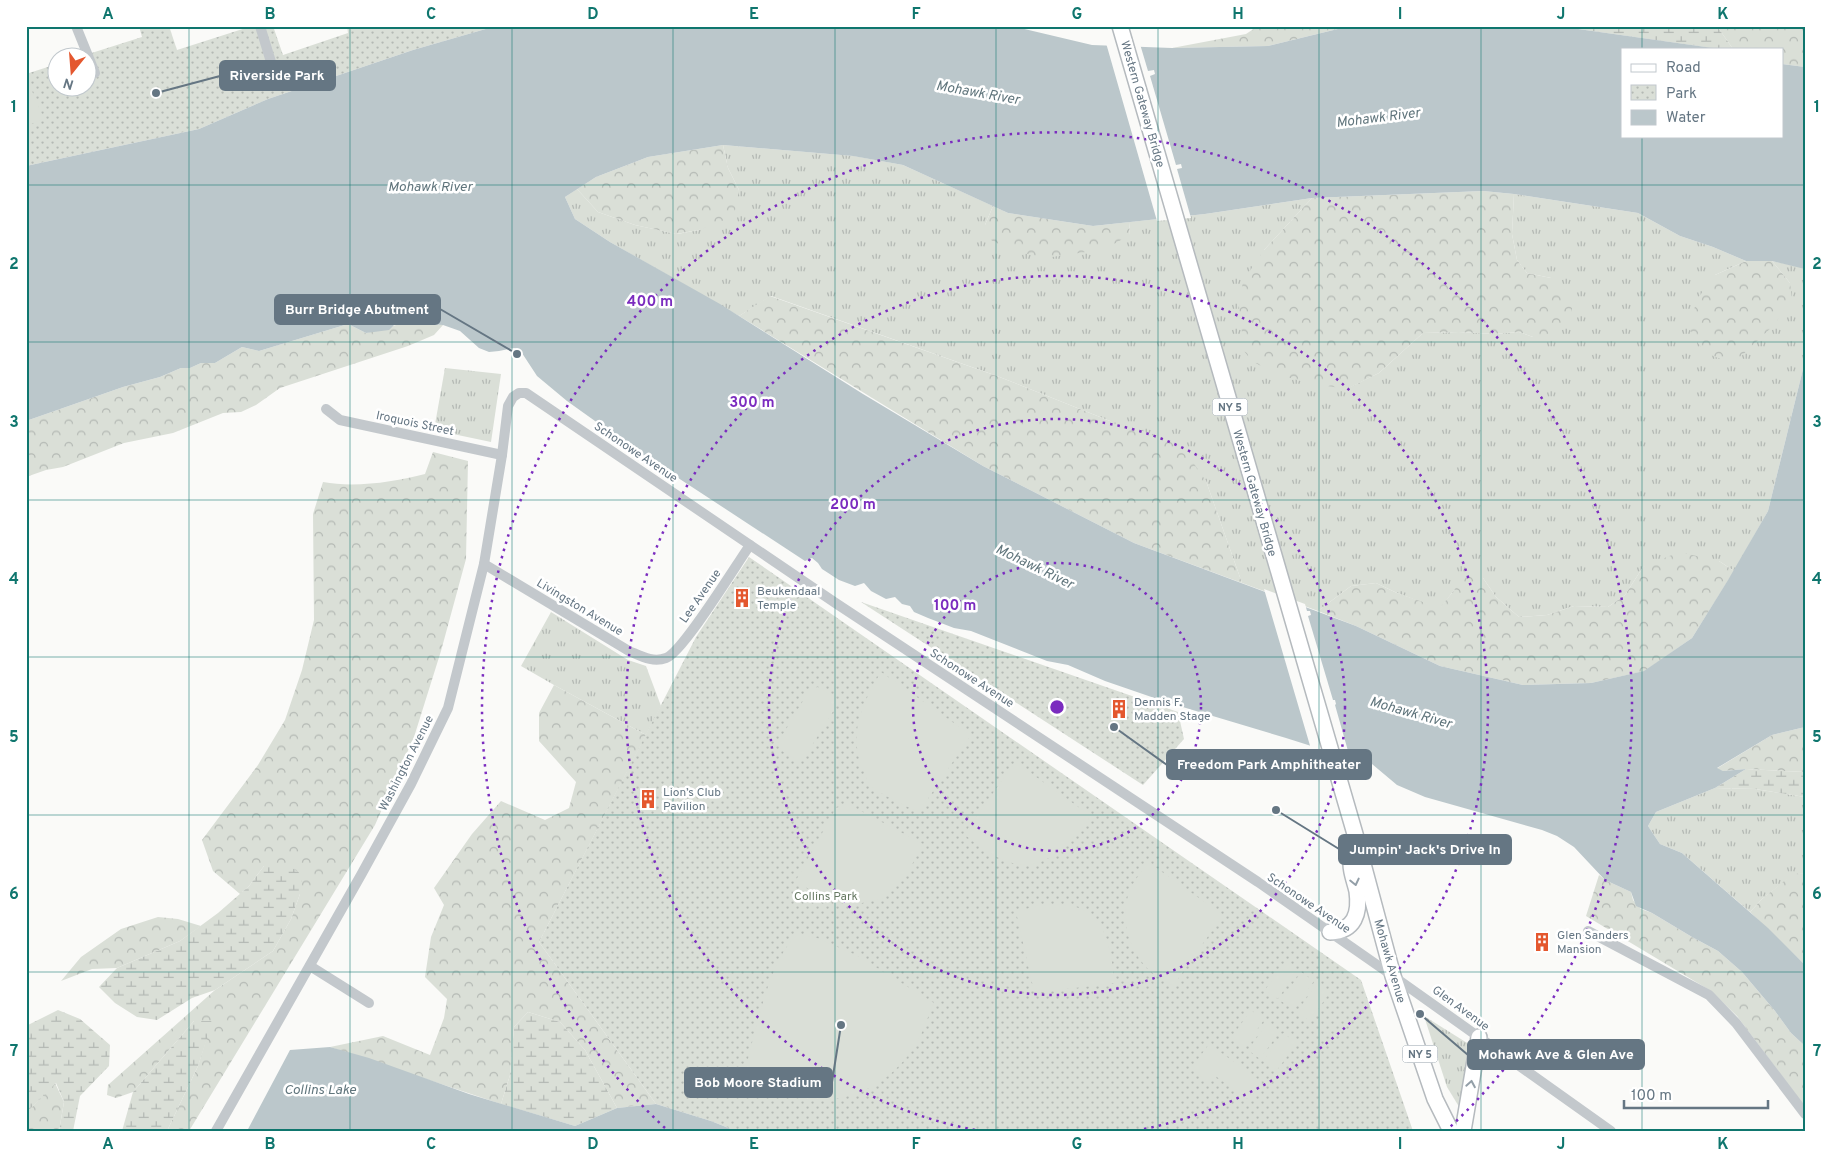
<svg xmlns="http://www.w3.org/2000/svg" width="1831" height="1157" font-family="Overpass,sans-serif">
<defs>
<pattern id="grass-tufts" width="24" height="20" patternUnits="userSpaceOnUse" patternTransform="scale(1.25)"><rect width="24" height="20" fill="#dadfd7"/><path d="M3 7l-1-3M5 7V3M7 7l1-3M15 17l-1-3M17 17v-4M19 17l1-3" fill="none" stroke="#b4b9b4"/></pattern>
<pattern id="forest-crowns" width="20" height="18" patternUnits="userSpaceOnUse" patternTransform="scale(1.25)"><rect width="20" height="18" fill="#dadfd7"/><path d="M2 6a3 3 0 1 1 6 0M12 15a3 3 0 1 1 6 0" fill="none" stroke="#b4b9b4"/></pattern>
<pattern id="wetland-marsh" width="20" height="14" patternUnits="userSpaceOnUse" patternTransform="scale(1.25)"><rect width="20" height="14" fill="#dadfd7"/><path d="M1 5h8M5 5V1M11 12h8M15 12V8" fill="none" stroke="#b4b9b4"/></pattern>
<pattern id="park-dots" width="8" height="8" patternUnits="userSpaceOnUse" patternTransform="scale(1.25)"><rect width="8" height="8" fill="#dadfd7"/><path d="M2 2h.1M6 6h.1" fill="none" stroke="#b4b9b4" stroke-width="1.8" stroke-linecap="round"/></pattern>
</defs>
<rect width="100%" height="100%" fill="#fafaf8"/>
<g fill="url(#grass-tufts)">
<path d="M723 145 854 156 903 165 993 206 985 225 1129 235 1130 222 1205 214 1312 198 1264 250 1346 389 1379 373 1423 333 1459 332 1494 334 1519 332 1533 337 1551 278 1527 273 1517 260 1512 234 1514 194 1638 213 1680 236 1713 247 1746 261 1715 275 1790 283 1772 261 1801 267 1805 269V361L1768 511 1734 571 1719 561 1643 567 1625 595 1608 607 1574 606 1547 615 1519 617 1496 597 1483 578 1454 590 1440 609 1397 593 1376 583 1351 586 1318 611 1242 583 1206 481 1110 421 997 376 771 296 739 316 610 242 575 219 565 197 577 189 598 212 635 225 677 234 699 230 739 190 728 168Z"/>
<path d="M445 368 501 374 491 442 434 430Z"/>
<path d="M551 612 628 660 646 666 661 706 646 735 554 685 521 666Z"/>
<path d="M1715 788 1755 789 1805 797V873L1793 875 1762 899 1750 912 1682 853 1660 844 1648 826 1656 812Z"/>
<path d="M1424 1016 1472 1046 1461 1110 1447 1087Z"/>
</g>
<g fill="url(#forest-crowns)">
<path d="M1258 26H1350L1268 46 1172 48 1246 34Z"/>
<path d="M1717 26H1805V67L1782 64V49H1733Z"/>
<path d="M723 145 728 168 739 190 734 216 699 230 676 234 635 225 598 212 577 189 596 177 648 157Z"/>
<path d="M1483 191 1514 194 1512 234 1517 260 1527 273 1551 278 1572 296V317L1553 333 1533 337 1519 332 1494 334 1459 332 1423 333 1379 373 1347 389 1307 383 1274 373 1252 361 1244 351 1239 306 1243 281 1264 250 1312 198Z"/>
<path d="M993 206 1008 213 1093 226 1130 222 1129 235 1106 249 1045 258 1010 250 991 240 985 225Z"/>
<path d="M1746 261H1772L1790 283 1792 299 1774 325 1735 362C1705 356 1703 352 1688 327L1698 298 1715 275Z"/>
<path d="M770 296 997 376 1110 421 1179 442 1206 481 1242 583 1134 543 983 466 739 316Z"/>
<path d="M415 320 424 324 443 325 434 335 408 346 280 388 256 405 241 412 223 413 173 433 124 443 63 467 46 470 26 477V421L123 387 160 377 181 368H190L201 363H215L242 347 259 351 348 324 366 333Z"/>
<path d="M433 452 468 461 466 559 441 651 414 737 375 825 189 1131H167L198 1066 212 1021H194L133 1092 116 1098 107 1095 108 1085 215 990 273 951 291 919 300 894 264 866 249 886 240 894 213 871 202 840 258 765 285 720 302 670 314 620 313 514 323 482C354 488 395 482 425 474Z"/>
<path d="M1679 552 1719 561 1734 571 1692 638 1645 671 1591 683 1523 685 1440 666 1356 626 1318 611 1351 586 1376 583 1397 593 1440 608 1466 575 1483 578 1496 597 1519 617 1547 615 1574 606 1608 607 1625 595 1643 567Z"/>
<path d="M554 685 646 735 539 942 656 1104 617 1108 585 1050 560 1022 528 1012 514 1027 510 1075 501 1104 330 1047 383 1036 430 1055 444 1018 447 999 425 977 431 937 444 905 434 888 472 834 501 801 545 820 569 808 576 782 539 741V713Z"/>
<path d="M1805 727V772L1746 769 1723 771 1716 769 1772 735Z"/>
<path d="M1805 873V965L1750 912 1762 899 1793 874Z"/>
<path d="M1599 875 1605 880 1631 892 1633 900 1641 909 1652 913 1692 937 1718 951 1742 972 1775 1011 1791 1033 1805 1046V1107L1737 1016 1711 991 1586 916Z"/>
<path d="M158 917 178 919 201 926 180 941 117 968 92 969 61 981 81 957 121 929Z"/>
<path d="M55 1083 64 1102 59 1131H26V1113Z"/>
</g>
<g fill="url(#wetland-marsh)">
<path d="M1557 26H1717L1733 49H1719Z"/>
<path d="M1746 769 1805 772V797L1755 789 1715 788Z"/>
<path d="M264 866H288L302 874 300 894 291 919 273 951 215 990 192 998 157 1020 137 1017 115 1003 99 987 117 968 180 941 218 913 249 886Z"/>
<path d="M58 1010 80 1019 110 1045 109 1066 80 1096 73 1131H59L64 1102 56 1083 26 1113V1026Z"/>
<path d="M528 1012 560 1022 585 1050 617 1108 575 1126 501 1104 510 1075 514 1027Z"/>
<path d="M194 1021H213L198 1066 167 1131H122L133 1092Z"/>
</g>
<g fill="url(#park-dots)">
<path d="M139 26H169L177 50 252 26H273L283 55 348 33 347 26H496L413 50 268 99 199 129 26 166V74L57 64 58 88H88V58L79 57 142 37Z"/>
<path d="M749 557 1361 980 1413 1131H736L711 1121 656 1104 539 942 696 637Z"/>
<path d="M861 602 1178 712 1184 739 1143 785Z"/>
</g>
<g fill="#dadfd7">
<path d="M29 84 44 119 26 126V85Z"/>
<path d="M881 672 971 735 919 812C906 806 881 795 871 786 867 783 865 774 863 769 847 734 863 702 881 672Z"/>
<path d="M818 687 834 697 837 705 806 755 798 760C789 755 778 752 779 741L810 689Z"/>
<path d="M1015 762 1091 816C1048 872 1021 882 964 834Z"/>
<path d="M848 804 923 844 907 874 884 898 849 906 823 896 795 882 836 808Z"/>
<path d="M1148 862 1223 915 1173 986C1166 981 1157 977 1150 971 1128 950 1118 916 1131 888 1135 879 1143 870 1148 862Z"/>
<path d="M1057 904C1063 905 1070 905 1076 907 1109 917 1111 955 1115 983L1042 992 1033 987 1016 912 1036 906Z"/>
<path d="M796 936H808L817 938 856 955 934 1003C927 1018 922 1036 913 1049 878 1098 827 1110 771 1092 762 1089 752 1083 743 1079 753 1042 768 961 796 936Z"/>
<path d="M1285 962 1297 970 1278 999 1265 990Z"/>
<path d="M1301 972 1314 981 1294 1010 1281 1001Z"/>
<path d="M1317 983 1330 992 1310 1021 1297 1012Z"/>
<path d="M1251 1010 1264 1020 1244 1048 1231 1038Z"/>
<path d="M1268 1022 1280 1031 1260 1059 1248 1050Z"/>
<path d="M1283 1033 1297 1043 1277 1070 1263 1061Z"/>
<path d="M1209 1044 1262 1082 1249 1100 1214 1075 1209 1082 1191 1069Z"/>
</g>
<g fill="#bbc7cb">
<path d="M496 26H1012L1092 45 1172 48 1268 46 1350 26H1557L1720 49H1622V136H1782V64L1805 67V269L1772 261H1746L1713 247 1680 236 1638 213 1514 194 1483 191 1312 198 1205 214 1093 226 1008 213 903 165 853 156 723 145 648 157 596 177 565 197 575 219 610 242 720 304 863 394 983 466 1134 543 1356 626 1440 666 1523 685 1591 683 1644 671 1692 638 1728 580 1768 511 1805 361V727L1772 735 1717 768 1723 771 1746 769 1715 788 1656 812 1648 826 1660 844 1682 853 1768 928 1805 965V1046L1791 1033 1775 1011 1742 972 1718 951 1692 937 1652 913 1636 906 1631 892 1605 880 1574 847 1557 836 1542 830 1425 797 1397 785 1372 764 1356 757 1327 751 1286 738 1166 702 1105 681 1068 665 1047 661 971 631 954 628 928 618 914 612 910 606 902 604 895 597 886 599 871 591 864 583 855 586 839 580 822 569 818 563 812 558 805 561 637 451 567 401 537 376 520 350 514 348 499 351 489 352 479 348 460 331 443 325 424 324 415 321 394 325 389 330 366 333 348 324 259 351 242 347 215 363H201L190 368H181L160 377 123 387 26 421V166L199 129 268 99 413 50Z"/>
<path d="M330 1047 369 1058 469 1094 575 1126 617 1108 656 1104 711 1121 736 1131H247L290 1050Z"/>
</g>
<g fill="#fafaf8">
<path d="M1106 43 1140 44 1148 71 1154 70 1155 74 1150 76 1176 165 1181 164 1182 168 1177 169 1191 218 1157 221Z"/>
<path d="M1264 589 1305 604 1307 611H1310L1311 615 1308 616 1333 700H1335L1336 704 1335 705 1350 758 1326 754 1311 749Z"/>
</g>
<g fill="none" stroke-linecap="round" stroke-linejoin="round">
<g stroke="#b5babe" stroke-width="18">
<g id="primary">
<path d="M1120 26 1355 834 1393 976 1435 1099 1451 1131"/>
<path d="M1330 932C1355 931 1360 913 1357 891 1355 882 1351 873 1351 864 1350 857 1353 848 1354 841"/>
<path d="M1463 1131 1479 1037"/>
</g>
</g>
<g stroke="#c3c8cc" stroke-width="10">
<path d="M76 26 95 73"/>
<path d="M260 26 275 75"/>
<path d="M326 409 340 420 502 455"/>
<path d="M484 564 629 651C641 656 653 663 666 658 683 652 736 565 750 545"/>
<path d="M1588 931 1709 995 1736 1023 1805 1114"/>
<path d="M310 966 369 1003"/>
<path d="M216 1131 361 875 411 784 448 708 484 564 502 455 508 406 513 397 519 393H526L834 602 1258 882 1393 976 1611 1131"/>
</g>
<use href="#primary" stroke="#fff" stroke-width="15"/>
</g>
<defs><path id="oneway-chevron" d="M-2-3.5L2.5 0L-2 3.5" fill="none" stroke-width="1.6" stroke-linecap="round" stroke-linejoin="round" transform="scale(1.25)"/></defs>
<g stroke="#939fa8">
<use href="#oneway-chevron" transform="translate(1355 882) rotate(77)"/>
<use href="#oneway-chevron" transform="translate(1471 1084) rotate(-80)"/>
</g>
<path fill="none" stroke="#0f766e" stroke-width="1" stroke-opacity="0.55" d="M189 26V1131M350 26V1131M512 26V1131M673 26V1131M835 26V1131M996 26V1131M1158 26V1131M1319 26V1131M1481 26V1131M1642 26V49M1642 136V1131M26 185H1805M26 342H1805M26 500H1805M26 657H1805M26 815H1805M26 972H1805"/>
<g fill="none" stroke="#7b2cbf" stroke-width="2.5" stroke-dasharray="2.5 5">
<circle cx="1057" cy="707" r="144"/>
<circle cx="1057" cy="707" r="288"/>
<path d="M975 1130A431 431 0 1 1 1139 1130"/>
<path d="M665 1128A575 575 0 1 1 1449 1128"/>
</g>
<defs>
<g id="building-bare" transform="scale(1.5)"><path d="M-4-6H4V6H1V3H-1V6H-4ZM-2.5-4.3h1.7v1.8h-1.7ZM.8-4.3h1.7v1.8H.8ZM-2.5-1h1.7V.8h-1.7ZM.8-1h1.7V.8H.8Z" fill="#e4572e" stroke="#fff" stroke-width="2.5" paint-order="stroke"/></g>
</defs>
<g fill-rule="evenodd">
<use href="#building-bare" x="742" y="598"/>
<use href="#building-bare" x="1119" y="709"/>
<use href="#building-bare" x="648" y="799"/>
<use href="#building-bare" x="1542" y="942"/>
</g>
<g text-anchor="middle" stroke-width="5" stroke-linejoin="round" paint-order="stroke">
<g fill="#fff" stroke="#939fa8" stroke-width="1">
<rect x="1212.5" y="398.5" width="35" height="17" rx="4"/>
<rect x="1402.5" y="1045.5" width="35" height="17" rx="4"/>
</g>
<g font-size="11" font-weight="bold" fill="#657683">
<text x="1230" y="411">NY 5</text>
<text x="1420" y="1058">NY 5</text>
</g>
<g font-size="12" fill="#657683" stroke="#fff">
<text transform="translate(1143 104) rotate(74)" y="4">Western Gateway Bridge</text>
<text transform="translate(415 423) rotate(12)" y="4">Iroquois Street</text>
<text transform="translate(636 452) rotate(34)" y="4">Schonowe Avenue</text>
<text transform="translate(1255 493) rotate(74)" y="4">Western Gateway Bridge</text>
<text transform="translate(700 596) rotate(-55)" y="4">Lee Avenue</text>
<text transform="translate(580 607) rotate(31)" y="4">Livingston Avenue</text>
<text transform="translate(972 678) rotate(33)" y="4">Schonowe Avenue</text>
<text transform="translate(406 763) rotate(-63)" y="4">Washington Avenue</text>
<text transform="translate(1309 903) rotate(34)" y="4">Schonowe Avenue</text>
<text transform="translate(1390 961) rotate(74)" y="4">Mohawk Avenue</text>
<text transform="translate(1461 1008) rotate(36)" y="4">Glen Avenue</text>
</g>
<g font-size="12" fill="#657683" stroke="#fff" text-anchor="start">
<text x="757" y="595">Beukendaal<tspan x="757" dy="14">Temple</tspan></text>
<text x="1134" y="706">Dennis F.<tspan x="1134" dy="14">Madden Stage</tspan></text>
<text x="663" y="796">Lion’s Club<tspan x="663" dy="14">Pavilion</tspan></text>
<text x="1557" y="939">Glen Sanders<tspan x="1557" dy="14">Mansion</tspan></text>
</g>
<g font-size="12" fill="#687a64" stroke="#fff">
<text x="826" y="900">Collins Park</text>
</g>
<g font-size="14" font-style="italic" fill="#60757c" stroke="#fff">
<text transform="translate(978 92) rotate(10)" y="5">Mohawk River</text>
<text transform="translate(1378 117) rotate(-7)" y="5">Mohawk River</text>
<text x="430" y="191">Mohawk River</text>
<text transform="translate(1035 566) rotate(26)" y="5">Mohawk River</text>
<text transform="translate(1411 712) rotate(16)" y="5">Mohawk River</text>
<text x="320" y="1094">Collins Lake</text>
</g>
</g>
<circle cx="1057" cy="707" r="8" fill="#7b2cbf" stroke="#fff" stroke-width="2.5"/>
<g font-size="15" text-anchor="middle" font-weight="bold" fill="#7b2cbf" stroke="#fff" stroke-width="5" stroke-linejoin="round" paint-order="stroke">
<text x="650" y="306">400 m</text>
<text x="752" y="407">300 m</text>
<text x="853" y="509">200 m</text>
<text x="955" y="610">100 m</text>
</g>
<path fill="none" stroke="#657683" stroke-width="2" d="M156 93L220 76M517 354L440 309M1114 727L1167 765M1276 810L1339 849M1420 1014L1468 1055M841 1025L832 1082"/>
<g fill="#657683" stroke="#fff" stroke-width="2">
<circle cx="156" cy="93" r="5"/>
<circle cx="517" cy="354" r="5"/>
<circle cx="1114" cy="727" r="5"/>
<circle cx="1276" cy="810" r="5"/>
<circle cx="1420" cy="1014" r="5"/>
<circle cx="841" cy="1025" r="5"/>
</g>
<g fill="#657683" stroke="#657683" stroke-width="2">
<rect x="220" y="61" width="115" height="29" rx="5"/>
<rect x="275" y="295" width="165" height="29" rx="5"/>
<rect x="1167" y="750" width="204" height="29" rx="5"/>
<rect x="1339" y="835" width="172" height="29" rx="5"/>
<rect x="1468" y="1040" width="176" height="29" rx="5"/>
<rect x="685" y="1068" width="147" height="29" rx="5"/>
</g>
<g font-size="14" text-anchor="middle" font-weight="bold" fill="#fff">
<text x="277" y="80">Riverside Park</text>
<text x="357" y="314">Burr Bridge Abutment</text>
<text x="1269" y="769">Freedom Park Amphitheater</text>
<text x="1425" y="854">Jumpin' Jack's Drive In</text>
<text x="1556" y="1059">Mohawk Ave &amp; Glen Ave</text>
<text x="758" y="1087">Bob Moore Stadium</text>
</g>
<rect width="1831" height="1157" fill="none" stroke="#ffffff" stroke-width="55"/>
<rect x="1621" y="48" width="162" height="90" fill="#ffffff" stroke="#c1c8cd"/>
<rect x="1631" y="64" width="25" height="8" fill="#ffffff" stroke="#c1c8cd"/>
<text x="1666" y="72" font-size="15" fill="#657683">Road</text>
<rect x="1631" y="85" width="25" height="15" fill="url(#park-dots)" stroke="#c1c8cd"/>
<text x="1666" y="98" font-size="15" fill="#657683">Park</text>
<rect x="1631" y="110" width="25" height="15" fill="#bbc7cb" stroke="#c1c8cd"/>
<text x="1666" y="122" font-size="15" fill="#657683">Water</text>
<g transform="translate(72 72) rotate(197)"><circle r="24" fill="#ffffff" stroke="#c1c8cd"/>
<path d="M0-4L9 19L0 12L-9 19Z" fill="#e4572e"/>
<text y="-8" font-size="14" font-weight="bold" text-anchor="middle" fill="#657683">N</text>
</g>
<path d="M1624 1100v8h144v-8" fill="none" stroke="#657683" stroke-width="2.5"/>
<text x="1631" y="1100" font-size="15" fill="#657683" stroke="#ffffff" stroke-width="4" paint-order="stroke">100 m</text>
<rect x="28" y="28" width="1776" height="1102" fill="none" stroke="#0f766e" stroke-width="2"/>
<g font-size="16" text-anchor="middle" font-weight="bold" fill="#0f766e">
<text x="108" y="19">A</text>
<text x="270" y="19">B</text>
<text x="431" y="19">C</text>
<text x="593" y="19">D</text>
<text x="754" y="19">E</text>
<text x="916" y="19">F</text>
<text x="1077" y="19">G</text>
<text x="1238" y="19">H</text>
<text x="1400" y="19">I</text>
<text x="1561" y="19">J</text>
<text x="1723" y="19">K</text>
<text x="14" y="112">1</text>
<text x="1817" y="112">1</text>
<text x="14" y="269">2</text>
<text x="1817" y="269">2</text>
<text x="14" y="427">3</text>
<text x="1817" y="427">3</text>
<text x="14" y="584">4</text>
<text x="1817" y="584">4</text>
<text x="14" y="742">5</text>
<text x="1817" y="742">5</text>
<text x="14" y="899">6</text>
<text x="1817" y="899">6</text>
<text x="14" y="1056">7</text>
<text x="1817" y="1056">7</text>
<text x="108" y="1149">A</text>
<text x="270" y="1149">B</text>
<text x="431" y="1149">C</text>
<text x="593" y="1149">D</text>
<text x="754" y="1149">E</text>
<text x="916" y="1149">F</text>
<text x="1077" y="1149">G</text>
<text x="1238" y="1149">H</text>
<text x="1400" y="1149">I</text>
<text x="1561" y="1149">J</text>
<text x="1723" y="1149">K</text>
</g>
</svg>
